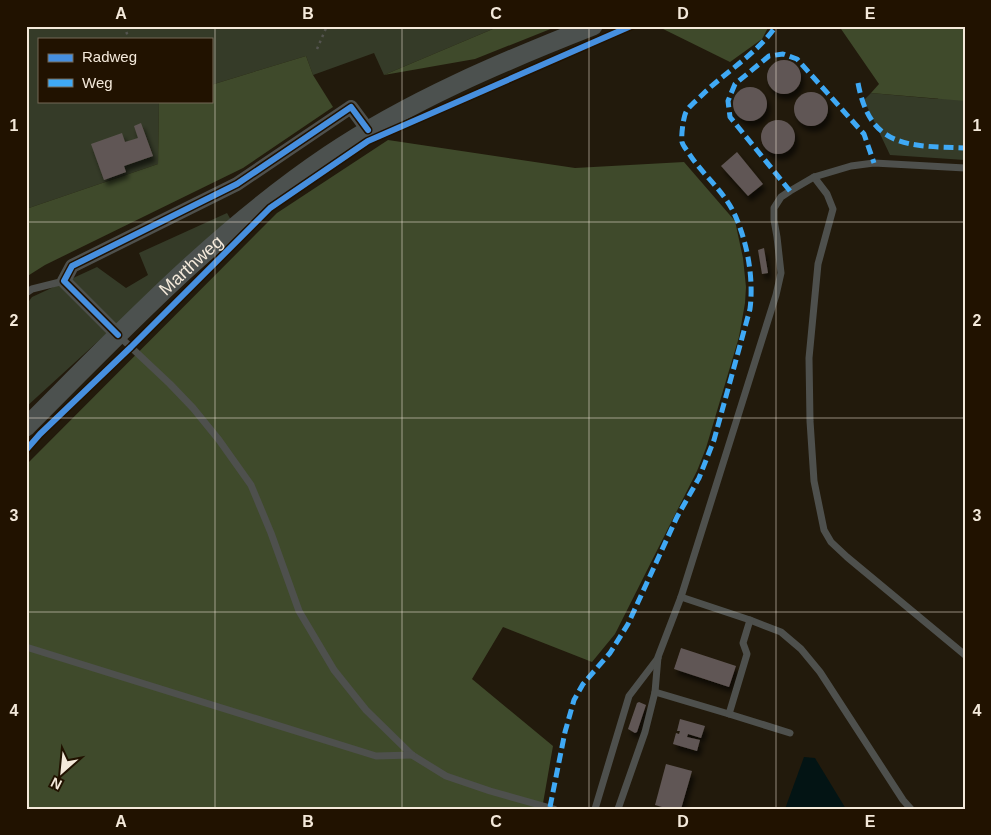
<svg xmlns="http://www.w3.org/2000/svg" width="991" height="835" font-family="Arial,sans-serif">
<defs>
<filter id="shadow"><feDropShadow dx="3" dy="5.5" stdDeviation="2.5" flood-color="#0009"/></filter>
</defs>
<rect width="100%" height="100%" fill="#221a0c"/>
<g fill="#353b28">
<path d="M26 26H500L384 75 374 53 313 75 306 56 211 85V39H39V101H159L158 164 26 209Z"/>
<path d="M965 26V160L890 155 864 100 871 93 938 99Z"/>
<path d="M227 213 231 220 26 407V305L32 297 97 267 126 288 148 275 139 253Z"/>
</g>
<g fill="#3f4a2b">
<path d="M500 26H558L475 59 384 75Z"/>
<path d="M657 26H769L762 39 730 62Z"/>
<path d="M839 26H965V101L871 93 879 84Z"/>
<path d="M306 56 313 75 333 107 243 168 45 265 26 277V209L158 164 159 101H211V85Z"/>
<path d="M388 140 575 168 684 162 735 221 743 258 746 287 745 303 739 337 706 448 697 471 615 634 592 662 503 627 472 679 553 746 542 809H26V465L277 213Z"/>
</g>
<path fill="#031414" d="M804 757 815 758 846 809H785Z"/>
<g fill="#615755" filter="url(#shadow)">
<circle cx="784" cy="77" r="17"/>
<circle cx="750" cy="104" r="17"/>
<circle cx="811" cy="109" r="17"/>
<circle cx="778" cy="137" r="17"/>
<path d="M141 123 153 156 124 166 126 172 104 180 91 144 122 133 125 142 138 138 134 126Z"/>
<path d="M737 152 763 184 748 196 721 166Z"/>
<path d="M764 248 768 273 762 274 758 250Z"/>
<path d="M681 648 736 666 729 687 674 669Z"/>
<path d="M639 702 646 705 637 732 635 733 628 729 637 703Z"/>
<path d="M680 719 705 726 701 738 688 734 687 737 700 740 697 751 673 744 676 733 679 734 680 731H677Z"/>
<path d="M666 764 692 771 681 809H669L655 805Z"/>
</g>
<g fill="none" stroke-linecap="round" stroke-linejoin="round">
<g stroke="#54544f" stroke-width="2.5" stroke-dasharray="2.5 4" stroke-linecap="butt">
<path d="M124 26 129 39"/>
<path d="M317 49 327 26"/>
<path d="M26 132 31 131"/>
</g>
<g stroke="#4e504d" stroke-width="7">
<path d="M814 177 827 194 833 209 818 264 809 358 810 421 814 481 824 530 831 542 847 557 965 655"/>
<path d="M26 293 32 289 64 281"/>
<path d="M119 336 170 384 193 408 219 440 251 485 271 533 299 611 334 670 366 710 412 755 446 776 490 791 554 809"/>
<path d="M681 597 750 620 781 632 801 649 820 672 903 800 911 809"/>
<path d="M26 647 376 756 412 755"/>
<path d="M655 692 729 714 747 654 743 643 750 620"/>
<path d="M729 714 790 733"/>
<path d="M595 809 629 696 658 658"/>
<path d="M618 809 645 732 655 692 658 657 681 597 776 295 781 273 777 237 774 220V208L781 197 790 191 814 177 851 166 874 163 965 168"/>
</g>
<path stroke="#4e504d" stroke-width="14" d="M118 335 64 281 72 266 237 184 351 107 368 130"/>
<path stroke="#4c514f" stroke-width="19" id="s1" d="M26 427C122 331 216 231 329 155 409 101 504 61 593 26"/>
<g stroke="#3fa9f5" stroke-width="5" stroke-dasharray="10 5" stroke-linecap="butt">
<path d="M858 83C870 148 908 146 965 148"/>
<path d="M790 191 730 117 728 101 735 84 769 56 783 54 797 59 864 134 874 163"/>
<path d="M550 807 565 732 574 700 583 684 610 653 628 624 677 517 699 478 714 440 750 309C754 277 747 241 734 213 723 190 701 173 688 152 686 149 683 146 682 142 681 137 683 118 686 112 689 106 696 101 701 96 725 72 757 54 776 26"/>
</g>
<g stroke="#211200" stroke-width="9">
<g id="cycleway">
<path d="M118 335 64 281 72 266 237 184 351 107 368 130"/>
<path d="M26 450 40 434 131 347 270 208 368 141 631 26"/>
</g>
</g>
<use href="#cycleway" stroke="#468fdf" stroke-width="6"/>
</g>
<path fill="none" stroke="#f4e9da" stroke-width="1" stroke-opacity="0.55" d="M215 26V809M402 26V809M589 26V809M776 26V809M26 222H965M26 418H965M26 612H965"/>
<g text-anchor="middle" stroke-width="5" stroke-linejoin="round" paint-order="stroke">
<g font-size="18" fill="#f4e9da" stroke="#211200">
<text dy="6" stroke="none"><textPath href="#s1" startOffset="231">Marthweg</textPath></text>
</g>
</g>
<rect width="991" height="835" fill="none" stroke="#211200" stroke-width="55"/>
<rect x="38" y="38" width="175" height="65" fill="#211200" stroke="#756857"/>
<rect x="48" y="54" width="25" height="8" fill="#468fdf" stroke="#756857"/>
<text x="82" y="62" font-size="15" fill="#f4e9da">Radweg</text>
<rect x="48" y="79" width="25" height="8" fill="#3fa9f5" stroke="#756857"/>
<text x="82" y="88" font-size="15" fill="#f4e9da">Weg</text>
<g transform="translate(62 772) rotate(207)" stroke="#211200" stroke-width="4" paint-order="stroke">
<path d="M0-4L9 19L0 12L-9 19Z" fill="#f4e9da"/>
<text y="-8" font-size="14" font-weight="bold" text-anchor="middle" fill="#f4e9da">N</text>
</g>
<rect x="28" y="28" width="936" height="780" fill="none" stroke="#f4e9da" stroke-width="2"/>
<g font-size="16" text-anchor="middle" font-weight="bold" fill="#f4e9da">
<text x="121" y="19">A</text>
<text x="308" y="19">B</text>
<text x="496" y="19">C</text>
<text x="683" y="19">D</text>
<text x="870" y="19">E</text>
<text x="14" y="131">1</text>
<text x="977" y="131">1</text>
<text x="14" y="326">2</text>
<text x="977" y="326">2</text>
<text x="14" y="521">3</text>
<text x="977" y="521">3</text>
<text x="14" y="716">4</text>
<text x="977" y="716">4</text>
<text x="121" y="827">A</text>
<text x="308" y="827">B</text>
<text x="496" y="827">C</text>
<text x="683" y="827">D</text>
<text x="870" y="827">E</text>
</g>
</svg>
